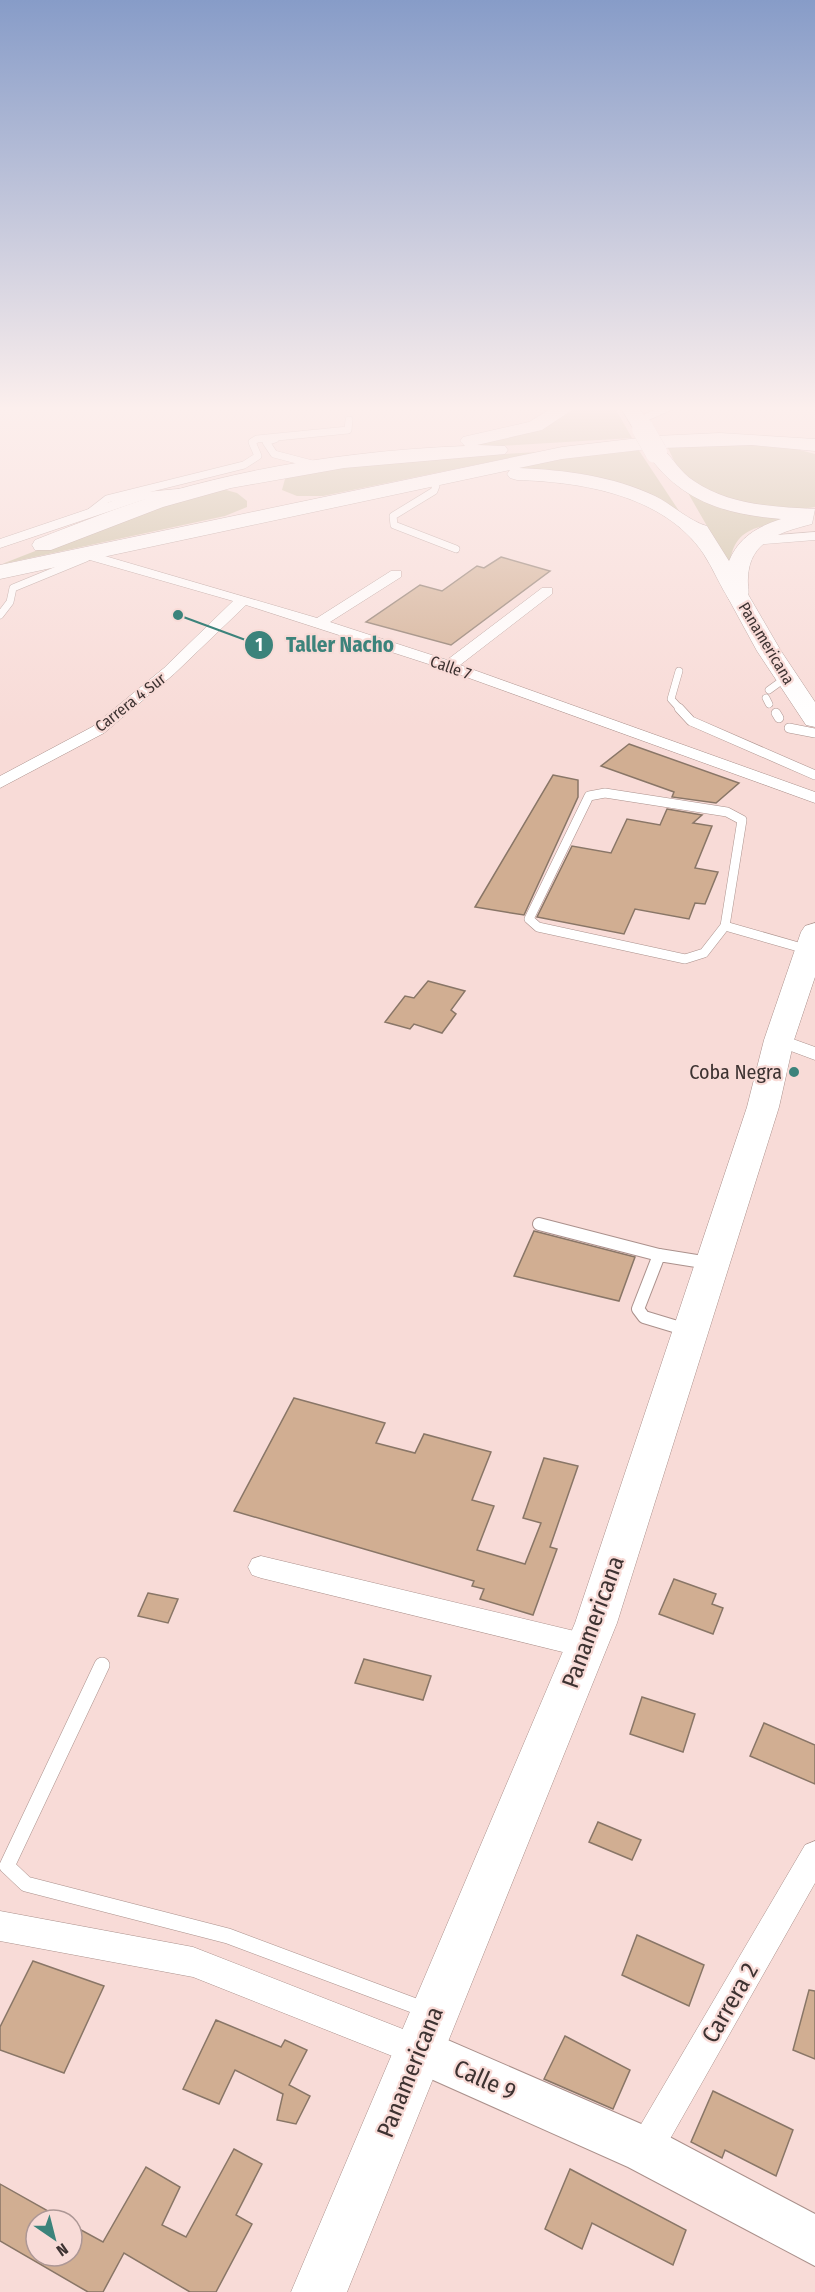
<svg xmlns="http://www.w3.org/2000/svg" width="815" height="2292" font-family="'Fira Sans Condensed',sans-serif">
<rect width="100%" height="100%" fill="#f8dbd7"/>
<g fill="#c7bc9c">
<path d="M573 408H615L632 438 433 450C474 444 543 438 573 408Z"/>
<path d="M746 444 796 449 815 454V507C780 513 703 501 680 471 675 464 671 454 667 446Z"/>
<path d="M636 446 685 520 650 497 516 470 484 472Z"/>
<path d="M538 452 323 496H297L282 490 285 479 301 471 418 459Z"/>
<path d="M684 486 797 520C763 526 732 525 730 566Z"/>
<path d="M226 490 237 493 247 501V507L225 516 2 564 112 521 211 491Z"/>
</g>
<g fill="#d1ae92" stroke="#897667" stroke-width="1.5">
<path d="M501 557 550 571 451 645 366 622 420 585 442 591 477 566 484 568Z"/>
<path d="M629 744 739 783 716 803 672 797 674 792 601 766Z"/>
<path d="M553 775 578 780V797L524 915 475 907Z"/>
<path d="M667 809 702 815 693 823 712 826 695 868 718 872 705 904 695 903 689 919 635 909 624 934 537 917 572 846 611 853 627 819 660 825Z"/>
<path d="M428 981 465 991 451 1010 456 1014 442 1033 414 1024 410 1029 385 1022 405 996 414 998Z"/>
<path d="M534 1231 635 1257 619 1301 514 1276Z"/>
<path d="M294 1398 385 1423 376 1443 415 1453 424 1434 491 1452 472 1500 494 1506 477 1550 525 1564 541 1523 523 1518 544 1458 578 1466 550 1547 557 1549 533 1615 480 1599 484 1589 472 1586 474 1581 234 1511Z"/>
<path d="M674 1579 716 1594 712 1604 723 1608 713 1634 659 1614Z"/>
<path d="M148 1593 178 1599 168 1623 138 1616Z"/>
<path d="M364 1659 431 1676 423 1700 355 1683Z"/>
<path d="M642 1697 695 1714 683 1752 630 1734Z"/>
<path d="M764 1723 815 1745V1784L750 1756Z"/>
<path d="M598 1822 641 1840 632 1860 589 1842Z"/>
<path d="M637 1935 704 1965 689 2006 622 1975Z"/>
<path d="M33 1961 104 1986 64 2073 0 2050V2027Z"/>
<path d="M809 1990 815 1991V2059L793 2050Z"/>
<path d="M216 2020 281 2047 285 2040 307 2050 289 2085 310 2096 296 2124 277 2120 283 2094 235 2070 219 2104 183 2089Z"/>
<path d="M565 2036 630 2070 613 2109 544 2079Z"/>
<path d="M713 2091 793 2130 776 2176 725 2150 722 2158 691 2142Z"/>
<path d="M234 2149 262 2164 236 2215 252 2224 216 2292H190L124 2253 103 2292H88L0 2241V2184L64 2220H36V2256H72V2225L103 2242 146 2167 180 2187 162 2225 186 2237Z"/>
<path d="M570 2169 686 2230 673 2265 592 2223 582 2249 545 2229Z"/>
</g>
<g fill="none" stroke-linecap="round" stroke-linejoin="round">
<g stroke="#ab918c" stroke-width="8">
<g id="lane-far3">
<path d="M638 421 667 408"/>
<path d="M275 439 266 442 274 454 316 465"/>
<path d="M431 481 436 486 434 491 393 516 394 525 456 549"/>
<path d="M89 513 107 499 244 465 258 456 252 442 257 439 348 430 349 420"/>
<path d="M0 615 10 602 13 588 86 558"/>
<path d="M679 671 671 699 681 710"/>
<path d="M769 690 787 677"/>
<path d="M766 698 769 704"/>
</g>
</g>
<g stroke="#ab918c" stroke-width="10">
<g id="lane-far2">
<path d="M679 708 691 721 815 775"/>
<path d="M776 713 779 718"/>
<path d="M789 728 815 733"/>
<path d="M605 793 727 812 742 820 725 926 704 953 685 959 538 927 529 919 589 796Z"/>
<path d="M725 926 809 950"/>
</g>
</g>
<g stroke="#ab918c" stroke-width="14">
<g id="lane-far1">
<path d="M539 1224 659 1255"/>
<path d="M687 1330 644 1317 638 1309 659 1255 709 1263"/>
</g>
</g>
<g stroke="#ab918c" stroke-width="16">
<path id="lane" d="M102 1665 7 1866 26 1884 228 1936 426 2010"/>
</g>
<g stroke="#ab918c" stroke-width="1">
<g id="street">
<path d="M188 488 193 489V495L143 500 0 548V539L136 493Z"/>
<path d="M815 532V540L751 545 744 541 751 537Z"/>
<path d="M81 549 317 618 391 571H401V577L330 622 447 660 542 588H552V594L460 665 815 792V803L444 669 246 605 174 674 104 733 0 788V776L92 727 164 668 233 601 76 556V550Z"/>
<path d="M779 1034 815 1047V1060L772 1044 769 1040 772 1036Z"/>
<path d="M261 1556 587 1634 597 1638 601 1646 597 1654 587 1658 261 1578 252 1575 248 1567 252 1559Z"/>
<path d="M815 1841V1883L657 2162 645 2167 633 2162 628 2150 633 2138 805 1845Z"/>
<path d="M0 1911 193 1947 431 2040 436 2051 431 2062 420 2067 193 1977 0 1941Z"/>
</g>
</g>
<g stroke="#ab918c" stroke-width="2">
<path id="secondary" d="M420 2028 662 2133 815 2214V2266L628 2167 404 2067 397 2051 404 2035Z"/>
</g>
<g stroke="#ab918c" stroke-width="1">
<g id="primary">
<path d="M738 589 746 591 749 596 781 651 815 702V727L806 725 757 651 727 596 730 591Z"/>
<path d="M815 923V977L794 1040 779 1107 617 1623 347 2292H291L575 1623 747 1107 764 1040 801 932 805 926Z"/>
</g>
</g>
<g stroke="#ab918c" stroke-width="1">
<g id="highway">
<path d="M552 408H575L542 430 477 445 505 446 508 450 505 454 344 468 231 488 163 507 51 550H35L32 545 35 540C79 523 123 505 168 492 264 464 366 450 465 446L460 441 463 437 529 422Z"/>
<path d="M621 408H639L653 429 650 433H636Z"/>
<path d="M720 433 815 439V451L752 445 662 448C673 458 680 472 694 481 729 505 774 507 815 509L812 524C782 532 749 540 748 578 747 586 751 593 746 601H730C720 586 713 568 703 553 663 495 582 482 517 480L510 478 507 474 510 470 0 579V565L562 447 656 436ZM649 449 646 452C680 501 723 514 781 519 757 527 739 537 729 561L707 526C689 521 673 505 655 496 613 476 565 470 519 468L562 459Z"/>
</g>
</g>
<use href="#lane-far3" stroke="#fff" stroke-width="7"/>
<use href="#lane-far2" stroke="#fff" stroke-width="9"/>
<use href="#lane-far1" stroke="#fff" stroke-width="12"/>
<use href="#lane" stroke="#fff" stroke-width="15"/>
<use href="#street" fill="#fff" fill-rule="evenodd"/>
<use href="#secondary" fill="#fff" fill-rule="evenodd"/>
<use href="#primary" fill="#fff" fill-rule="evenodd"/>
<use href="#highway" fill="#fff" fill-rule="evenodd"/>
<g stroke="#ab918c" stroke-width="22" stroke-linecap="butt">
<path id="highway-bridge" d="M643 429 656 452"/>
</g>
<use href="#highway-bridge" stroke="#fff" stroke-width="22"/>
</g>
<linearGradient id="sky" x2="0" y2="1"><stop stop-color="#879cc8"/><stop offset="0.56" stop-color="#fcefed"/><stop offset="1" stop-color="#fcefed" stop-opacity="0"/></linearGradient>
<rect width="815" height="729" fill="url(#sky)"/>
<circle fill="#3c837b" stroke="#f8dbd7" stroke-width="2" cx="794" cy="1072" r="6"/>
<g text-anchor="middle" stroke-width="4.5" stroke-linejoin="round" paint-order="stroke">
<g font-size="16" fill="#3d3231" stroke="#f8dbd7">
<text transform="translate(767 643) rotate(59)" y="6">Panamericana</text>
<text transform="translate(451 667) rotate(19)" y="6">Calle 7</text>
<text transform="translate(130 702) rotate(-38)" y="6">Carrera 4 Sur</text>
</g>
<g font-size="20" fill="#3d3231" stroke="#f8dbd7" text-anchor="end">
<text x="782" y="1079">Coba Negra</text>
</g>
<g font-size="24" fill="#3d3231" stroke="#f8dbd7">
<text transform="translate(593 1622) rotate(-70)" y="8">Panamericana</text>
<text transform="translate(730 2003) rotate(-60)" y="8">Carrera 2</text>
<text transform="translate(410 2072) rotate(-68)" y="8">Panamericana</text>
<text transform="translate(485 2080) rotate(24)" y="8">Calle 9</text>
</g>
</g>
<path fill="none" stroke="#3c837b" stroke-width="2" d="M178 615L259 645"/>
<g fill="#3c837b" stroke="#f8dbd7" stroke-width="2">
<circle cx="178" cy="615" r="6"/>
<circle cx="259" cy="645" r="15"/>
</g>
<g font-size="18" text-anchor="middle" font-weight="bold" fill="#fff">
<text x="259" y="651">1</text>
</g>
<g font-size="21" text-anchor="middle" font-weight="bold" fill="#3c837b" stroke="#f8dbd7" stroke-width="4.5" stroke-linejoin="round" paint-order="stroke">
<text x="340" y="652">Taller Nacho</text>
</g>
<g transform="translate(54 2238) rotate(145)"><circle r="28" fill="#f8dbd7" stroke="#ad9795" stroke-width="1.5"/>
<path d="M0-4.5L10 22L0 15L-10 22Z" fill="#3c837b"/>
<text y="-9" font-size="16" font-weight="bold" text-anchor="middle" fill="#3d3231">N</text>
</g>
</svg>
